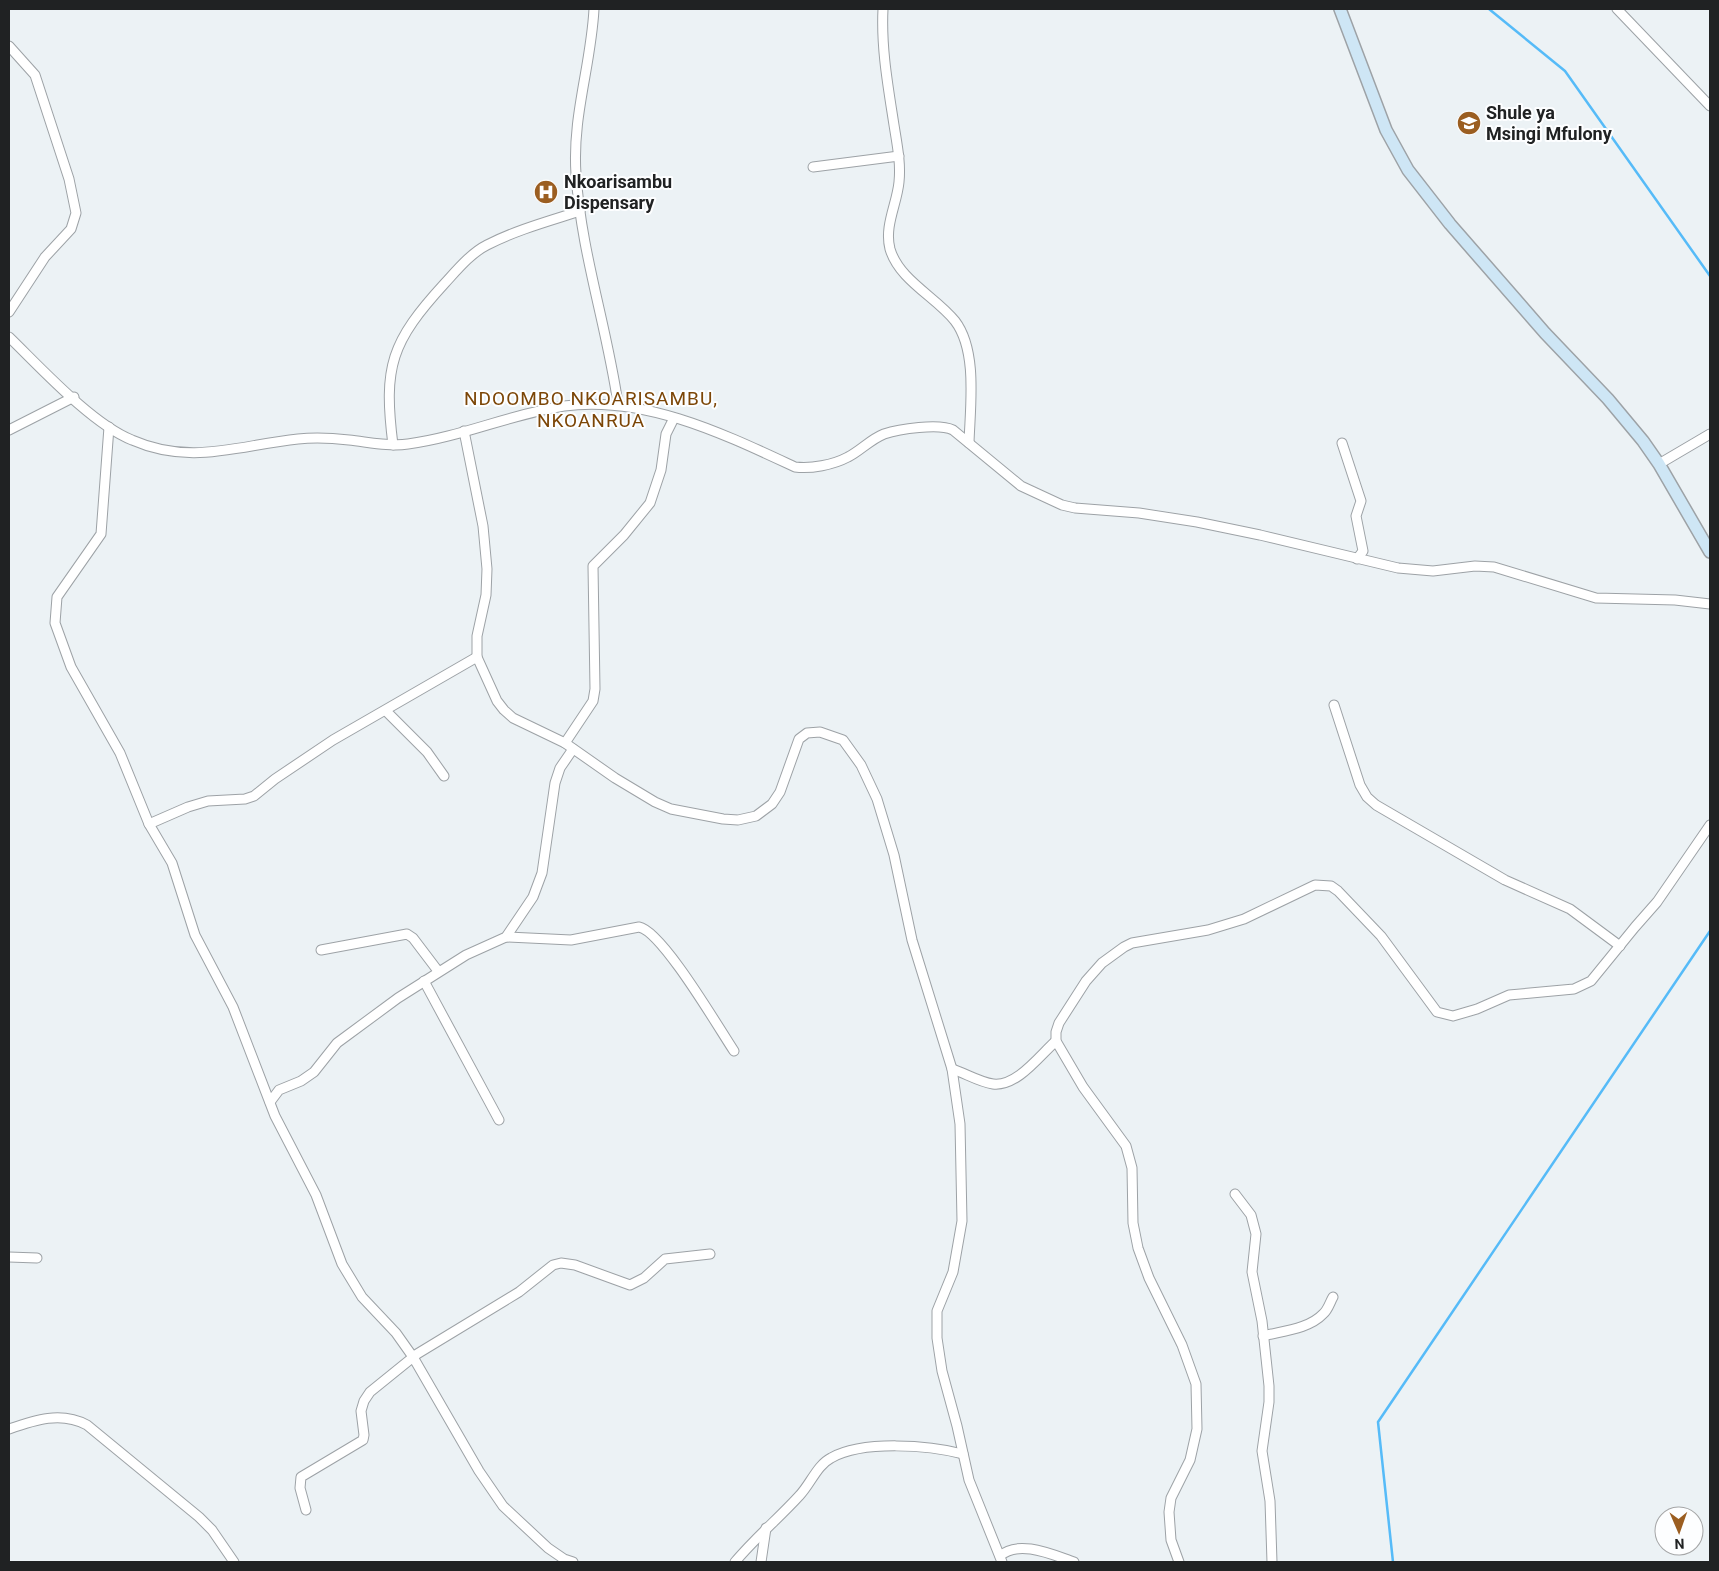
<svg xmlns="http://www.w3.org/2000/svg" width="1719" height="1571" font-family="Roboto,sans-serif">
<rect width="100%" height="100%" fill="#ecf2f5"/>
<g fill="none" stroke-linecap="round" stroke-linejoin="round">
<g stroke="#56bbf8" stroke-width="2.5">
<path d="M1489 9 1565 71 1710 276"/>
<path d="M1393 1562 1378 1422 1710 931"/>
</g>
<g stroke="#9da2a6" stroke-width="11">
<g id="street">
<path d="M594 9C591 66 572 116 576 174 581 252 607 327 618 404"/>
<path d="M883 9C881 48 888 86 894 125 897 144 901 163 899 182 897 204 884 226 890 249 899 280 936 297 955 321 978 351 970 408 969 443"/>
<path d="M1617 9 1710 106"/>
<path d="M9 46 35 75 69 179 76 213 71 229 45 257 9 312"/>
<path d="M813 167 899 156"/>
<path d="M9 337C41 368 92 424 132 440 191 466 239 445 298 439 316 437 332 438 349 440 368 442 389 447 408 444 461 437 511 414 564 406 644 395 724 434 795 467 811 469 833 465 848 457 860 451 871 439 884 434 899 429 939 423 953 430L1021 486 1062 505 1075 508 1139 513 1197 522 1260 535 1398 568 1433 571 1475 566 1494 567 1596 598 1675 600 1710 604"/>
<path d="M109 427 101 534 57 597 55 623 71 667 120 753 149 824 172 863 195 935 233 1007 275 1116 316 1195 342 1264 362 1297 396 1333 413 1357 479 1471 503 1506 548 1548 564 1559 573 1562"/>
<path d="M9 430 74 397"/>
<path d="M464 431 483 526 487 569 486 595 477 636V657L497 701 504 710 513 718 565 743 615 778 655 802 671 809 723 819 738 820 756 816 772 804 780 792 799 739 807 733 820 732 843 740 861 765 877 799 894 855 912 940 952 1069 960 1124 962 1221 953 1272 937 1311V1338L942 1371 957 1426 969 1480 1002 1562"/>
<path d="M1342 443 1361 501 1356 516 1363 551 1357 559"/>
<path d="M393 445C383 366 391 342 445 283 457 270 471 253 487 245 516 230 549 221 580 211"/>
<path d="M1659 464 1710 434"/>
<path d="M1334 705 1360 785 1367 797 1376 805 1505 880 1570 909 1620 946"/>
<path d="M386 711 427 752 444 776"/>
<path d="M565 743 593 701 595 689 593 566 624 535 650 503 661 470 666 434 674 418"/>
<path d="M149 824 188 807 208 801 245 799 254 796 275 779 333 740 477 657"/>
<path d="M506 937 571 940 639 927C662 931 718 1027 734 1051"/>
<path d="M321 950 407 934 413 938 438 971"/>
<path d="M424 981 499 1120"/>
<path d="M952 1069C965 1073 979 1082 993 1084 1017 1087 1040 1055 1056 1041"/>
<path d="M270 1102 279 1090 301 1081 314 1072 337 1043 398 998 466 955 506 937 533 897 542 873 555 783 560 768 573 749"/>
<path d="M1235 1194 1251 1215 1256 1234 1252 1272 1262 1321 1269 1386V1402L1262 1451 1270 1501 1272 1562"/>
<path d="M9 1257 37 1258"/>
<path d="M1263 1336C1282 1331 1309 1329 1323 1314 1328 1310 1330 1302 1333 1297"/>
<path d="M9 1429C35 1420 61 1411 87 1425L199 1517 212 1530 234 1562"/>
<path d="M306 1510 300 1488 301 1477 363 1440 364 1435 361 1411 364 1401 370 1392 417 1354 519 1292 553 1265 561 1263 575 1265 630 1285 644 1278 665 1259 710 1254"/>
<path d="M1000 1556C1019 1539 1053 1555 1074 1562"/>
<path d="M735 1562C755 1538 778 1519 799 1496 810 1485 817 1465 831 1458 863 1440 929 1445 963 1454"/>
<path d="M761 1562 766 1528"/>
<path d="M1179 1562 1171 1540 1169 1512 1171 1498 1190 1460 1197 1429 1196 1384 1182 1345 1149 1278 1138 1248 1133 1223 1132 1168 1126 1146 1083 1087 1056 1041V1032L1059 1023 1086 981 1102 963 1124 947 1132 943 1208 930 1244 919 1315 885 1331 886 1338 891 1381 936 1437 1012 1453 1016 1477 1009 1509 995 1574 989 1591 981 1635 927 1657 902 1710 825"/>
</g>
</g>
<g stroke="#9da2a6" stroke-width="14">
<path id="secondary" d="M1340 9 1386 130 1408 170 1450 224 1545 333 1608 399 1643 441 1659 464 1710 552"/>
</g>
<use href="#street" stroke="#fff" stroke-width="9"/>
<use href="#secondary" stroke="#cee6f5" stroke-width="11"/>
</g>
<defs>
<g id="school-disc" transform="scale(1.25)"><circle r="9.5" fill="#9b5e21" stroke="#fdfeff"/><path d="M0-5L7-2L0 1L-7-2ZM-4 1L0 2.5L4 1V4Q0 6-4 4Z" fill="#fff"/></g>
<g id="hospital-disc" transform="scale(1.25)"><circle r="9.5" fill="#9b5e21" stroke="#fdfeff"/><path d="M-5-5h3v3.5h4V-5h3V5h-3V1.5h-4V5h-3Z" fill="#fff"/></g>
</defs>
<g fill-rule="evenodd">
<use href="#school-disc" x="1469" y="123"/>
<use href="#hospital-disc" x="546" y="192"/>
</g>
<g text-anchor="middle" stroke-width="4" stroke-linejoin="round" paint-order="stroke">
<g font-size="18" font-weight="bold" fill="#202223" stroke="#fdfeff" text-anchor="start">
<text x="1486" y="119">Shule ya<tspan x="1486" dy="21">Msingi Mfulony</tspan></text>
<text x="564" y="188">Nkoarisambu<tspan x="564" dy="21">Dispensary</tspan></text>
</g>
<g font-size="19" letter-spacing="1" fill="#7c4607" stroke="#fdfeff">
<text x="591" y="405">NDOOMBO NKOARISAMBU,<tspan x="591" dy="22">NKOANRUA</tspan></text>
</g>
</g>
<rect width="1719" height="1571" fill="none" stroke="#202223" stroke-width="20"/>
<g transform="translate(1679 1531) rotate(178)"><circle r="24" fill="#fdfeff" stroke="#a5a6a7"/>
<path d="M0-4L9 19L0 12L-9 19Z" fill="#9b5e21"/>
<text y="-8" font-size="14" font-weight="bold" text-anchor="middle" fill="#202223">N</text>
</g>
</svg>
